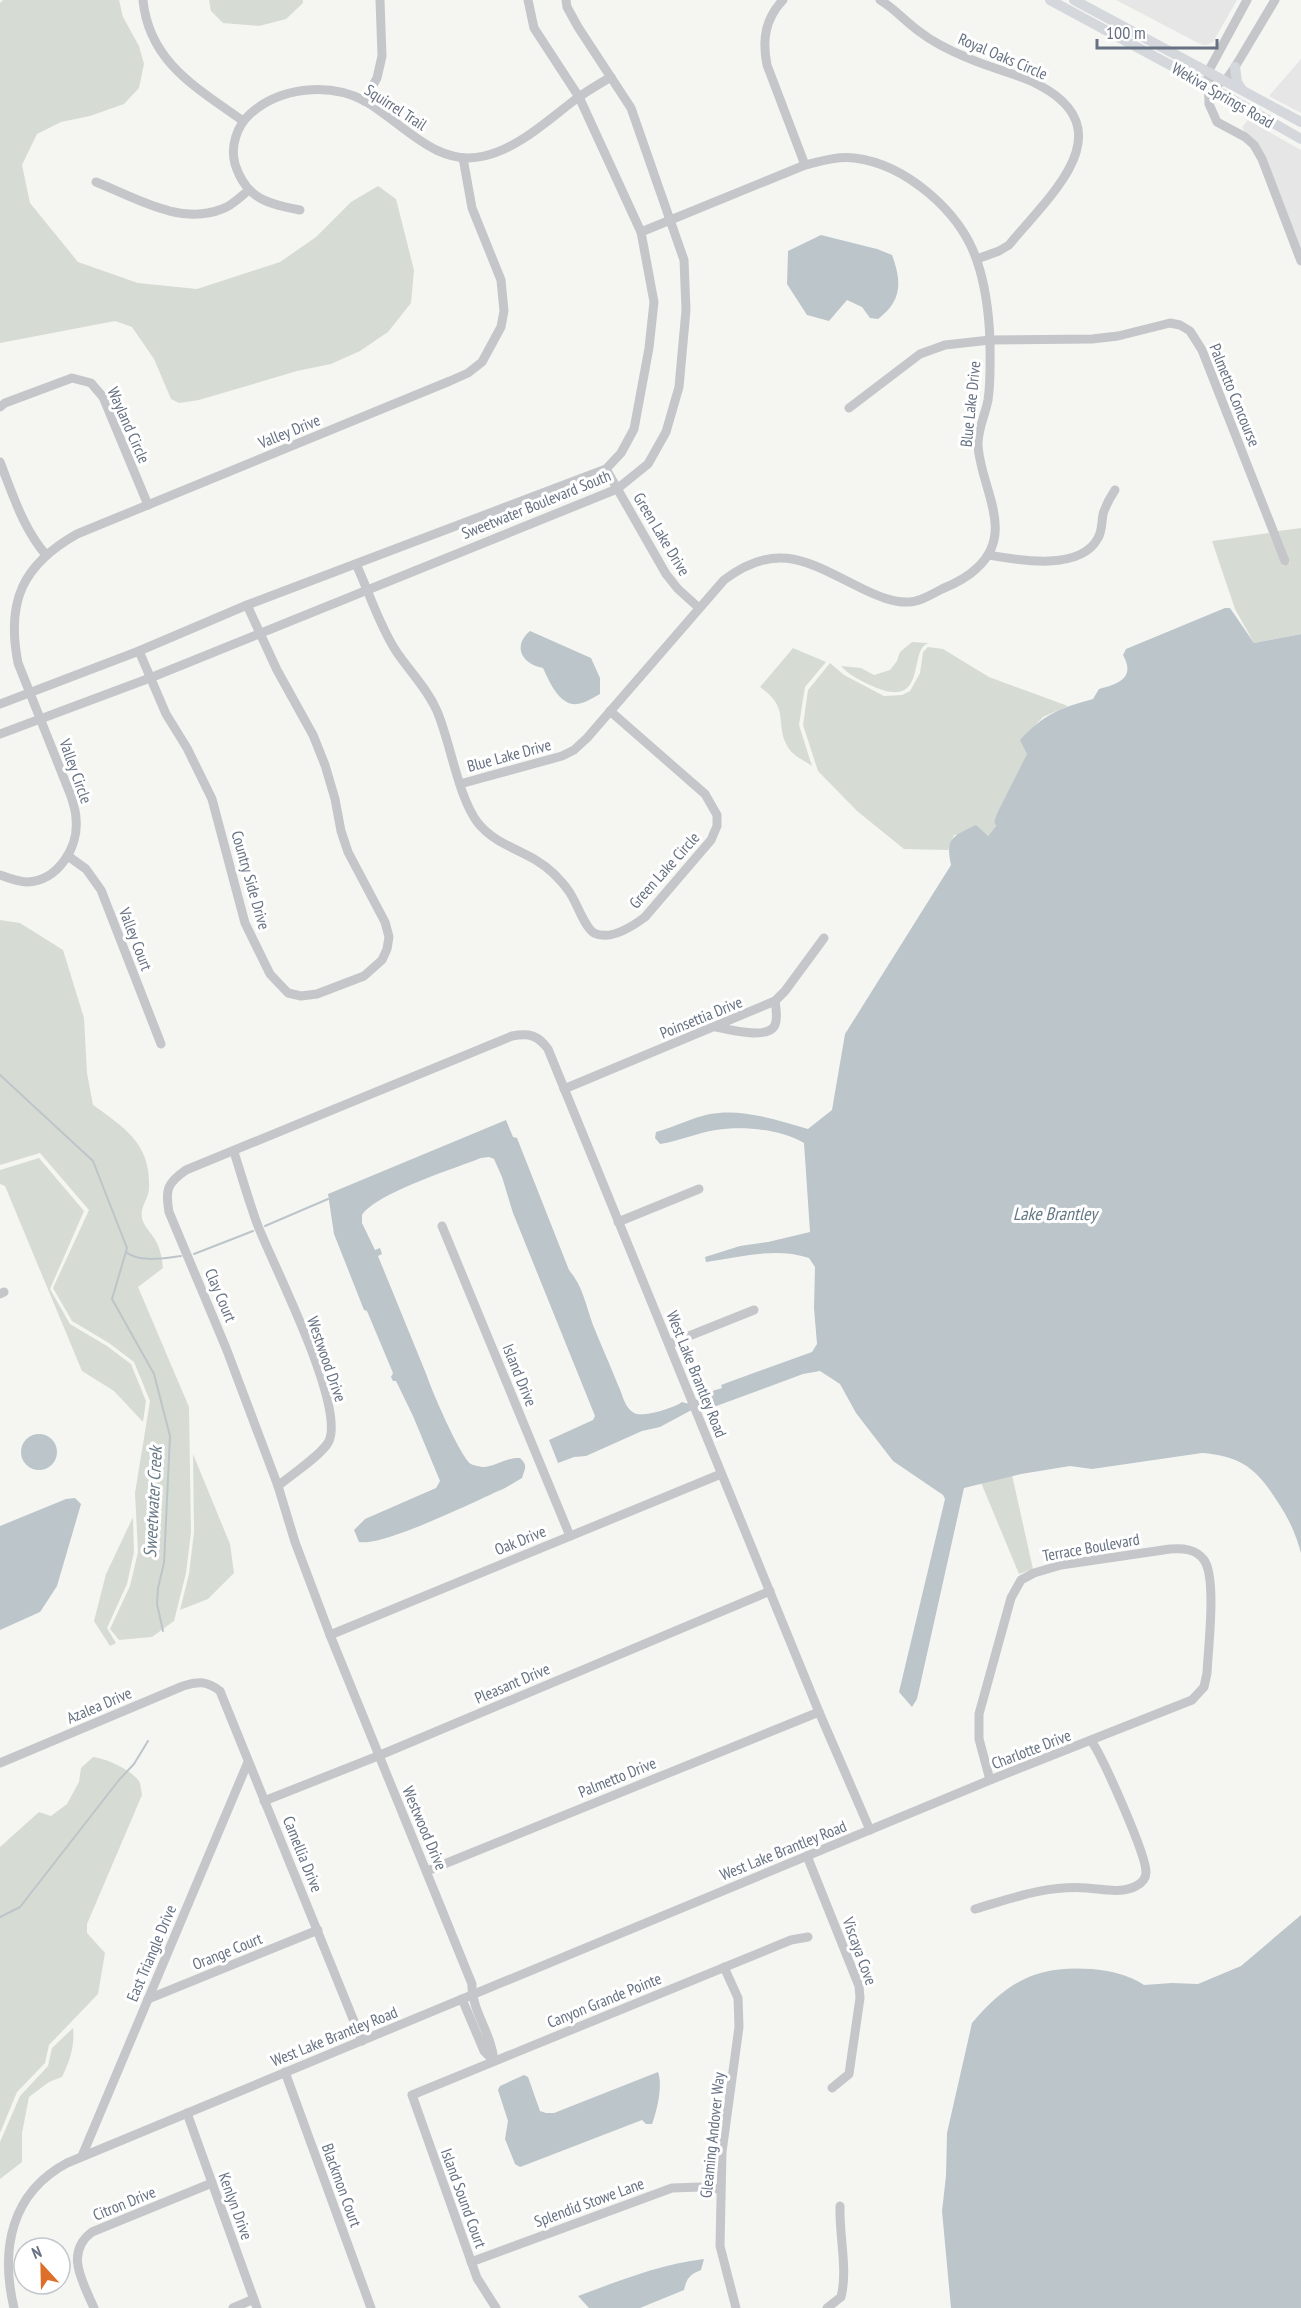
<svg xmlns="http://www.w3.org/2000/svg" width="1301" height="2308" font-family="'PT Sans Narrow',sans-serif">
<rect width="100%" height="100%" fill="#f5f6f2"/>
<g fill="#e6e6e6">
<path d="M1116 0H1237L1213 42 1207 45H1202Z"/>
<path d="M1301 59V113L1269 96Z"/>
<path d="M1248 120 1301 150V249L1242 127Z"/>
</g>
<g fill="#d6dcd3">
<path d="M3 0H119L123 17 139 46 144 64 139 88 124 104 90 116 61 122 37 134 22 165 30 203 78 262 138 283 197 289 280 262 316 237 351 202 378 186 396 199 414 270 411 303 388 332 360 351 331 364 297 371 199 400 179 403 171 399 154 359 132 327 115 321 0 343V3Z"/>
<path d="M209 0H303V3L286 19 259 26 223 23 211 11Z"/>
<path d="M1301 528V634L1254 643 1235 609 1212 541 1269 533 1283 566 1290 563 1278 531Z"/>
<path d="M912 642 927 643H929C907 648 930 712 872 686 861 681 849 675 841 666L861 668 874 675 890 670 897 661 900 652Z"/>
<path d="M928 647 943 649 989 677 1068 706 1043 717 1021 740 1028 753 997 813 994 822 996 826 988 836 985 834 954 835 948 850 904 849 857 811 818 771 803 725 808 690 830 663 844 675 884 696 902 695 910 691 920 673 923 652Z"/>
<path d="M793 648 826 662 805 687 799 725 812 766C805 761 794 756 789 749 773 724 792 709 760 687Z"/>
<path d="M0 920 20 923 63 950 84 1018 87 1073 93 1105C125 1128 151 1144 149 1188 149 1199 140 1205 142 1218 144 1228 154 1235 158 1245 161 1252 162 1260 163 1268L138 1287 189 1407 191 1532 186 1573 174 1621 152 1637 119 1640 110 1629 130 1586 138 1552 135 1493 150 1401 134 1362 109 1343 72 1321 53 1288 89 1210 40 1153 0 1165Z"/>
<path d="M39 1158 84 1211 50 1289 70 1324 107 1346 131 1364 146 1401 143 1422 114 1391 82 1371 5 1186 0 1184V1170Z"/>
<path d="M193 1454 230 1544 234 1573 208 1599 180 1610 189 1574 194 1532Z"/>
<path d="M1010 1466 1033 1569 1019 1574 977 1473Z"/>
<path d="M133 1517 134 1552 127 1584 107 1628 116 1643 110 1646 94 1621 106 1574Z"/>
<path d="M93 1757C107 1759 130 1769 139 1781 141 1785 141 1790 142 1795L87 1924V1933L105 1953 98 1994 49 2045 45 2063 17 2092 0 2133V1847L39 1812 51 1816 67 1804 79 1782 81 1768Z"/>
<path d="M73 2028C75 2045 70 2061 62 2077L49 2082 29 2097 22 2133V2162L0 2179V2142L20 2096 48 2066 52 2048Z"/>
</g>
<g fill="#bcc5ca">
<path d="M821 235 877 249 892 255C902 282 902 301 878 319L870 318 862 307 847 300 829 321 807 315 787 284 788 251Z"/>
<path d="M1225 608H1230L1254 643 1301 634V1553C1296 1534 1288 1517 1277 1501 1257 1469 1241 1456 1202 1453L1092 1469 1070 1466 1021 1474 964 1488 917 1699 912 1707 899 1692 945 1499 943 1495 893 1461 856 1413 840 1384 820 1371 803 1374 711 1408 699 1406 660 1427 642 1431 586 1456 574 1457 558 1463 549 1440 593 1420 595 1416 513 1213 502 1177 494 1159 489 1157 481 1158C453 1169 377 1193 362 1215V1223L375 1250 380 1248 382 1254 378 1256 427 1376C431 1389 461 1458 471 1464 473 1465 481 1467 484 1467 497 1466 507 1457 520 1458 528 1465 525 1469 522 1478L505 1488C478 1500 383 1547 359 1542L354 1530 365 1519 436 1488 440 1481 413 1416 396 1381H393L391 1377 393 1373 367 1311 364 1310 334 1234 328 1194 506 1120 513 1137 517 1138 569 1270C583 1286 586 1306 593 1325 601 1345 610 1365 618 1385 623 1395 624 1407 634 1413 642 1418 674 1408 682 1402 693 1406 695 1400 703 1395 708 1392 716 1390 722 1388L721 1385 729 1382 812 1352 817 1344 814 1308 815 1267 809 1258C775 1247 741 1257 706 1262L705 1257 740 1246 768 1242 810 1232 804 1143C780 1129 743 1126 716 1130 697 1133 679 1141 660 1144L655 1138 656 1132C674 1127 691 1118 710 1114 742 1108 777 1120 808 1129L832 1110 845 1034 951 865C945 838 953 836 976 825L988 836 996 826 994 822 997 813 1027 754 1020 740C1044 714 1060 708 1093 699L1099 689C1118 684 1136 678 1123 655L1126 649Z"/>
<path d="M530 631 591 658 600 678V694C594 697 588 701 582 703 561 710 550 683 543 668 522 664 512 646 530 631Z"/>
<circle cx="39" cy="1452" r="18"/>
<path d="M75 1498 81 1504 57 1586 46 1603 40 1612 0 1630V1526L66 1499Z"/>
<path d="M1301 1915V2308H951L942 2211 946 2176 947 2133 972 2023C1008 1981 1037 1965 1092 1969 1110 1971 1128 1974 1144 1985L1172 1983 1198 1984 1241 1966Z"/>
<path d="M658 2072C663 2085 657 2111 652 2124H646L642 2120 528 2164 520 2167 515 2164 505 2139 508 2121 498 2090 500 2086 524 2075 528 2077 540 2111 546 2113H554Z"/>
<path d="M704 2259 701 2270C689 2275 687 2278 684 2290L640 2308H589L578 2296C619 2281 660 2264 704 2259Z"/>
</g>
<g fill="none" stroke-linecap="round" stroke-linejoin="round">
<g stroke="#bcc5ca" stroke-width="2">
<path d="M0 1075 93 1161 127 1248 112 1299 154 1374 170 1436 164 1563 158 1588 157 1604 163 1631"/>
<path d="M265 1226 328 1199"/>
<path d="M126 1252C139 1263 165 1258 181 1256"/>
<path d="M194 1254 253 1231"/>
<path d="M0 1917 20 1907 119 1780 134 1764 148 1741"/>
</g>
<g stroke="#c4c6ca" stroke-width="9">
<path d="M143 0C149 62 197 88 243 121"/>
<path d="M783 0C765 19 762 40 767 65L805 165"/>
<path d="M880 0C895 9 906 22 920 32 934 43 951 51 968 58 990 68 1015 73 1037 84 1127 130 1049 196 1009 245L999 251 977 259"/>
<path d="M1247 0 1208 72 1209 104 1217 122 1245 137 1254 145 1262 159 1301 261"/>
<path d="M1209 86 1225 81 1235 67 1275 0"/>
<path d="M364 101 377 78 382 56 380 0"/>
<path d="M96 182C134 197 180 226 222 209 232 206 241 196 249 190"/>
<path d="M300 210C268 204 246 199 235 164 230 146 237 126 250 114 280 87 329 82 365 101 402 122 436 168 484 156 519 148 548 120 576 99 587 91 599 84 611 77"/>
<path d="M0 407 5 403 72 378 91 383 103 397 148 505"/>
<path d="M849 408 920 354 945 345 990 340 1092 339 1118 336 1170 323 1180 325 1190 331 1202 350 1285 561"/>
<path d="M0 462C13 495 23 528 46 555"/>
<path d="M606 469 666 574 678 589 699 608"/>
<path d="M988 555C1017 560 1080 572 1098 538 1103 530 1101 519 1104 511 1107 503 1111 496 1115 490"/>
<path d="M356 564C369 592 379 625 396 651 410 672 427 688 437 711 451 744 458 797 478 823 498 848 531 851 553 873 558 878 564 884 568 890 576 900 584 927 594 933 610 941 633 926 645 917L711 840 717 826V815L705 794 610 711"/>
<path d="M139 651 166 714 187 748 212 799 245 923 270 974 288 993 301 996 317 994 364 976 382 960 387 949 389 937 385 922 348 852 341 831 335 799 325 765 313 735 277 670 247 605"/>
<path d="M0 704 139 651 247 605 606 469 621 453 634 429 649 348 654 302 641 232 579 97 534 28 528 0"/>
<path d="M0 734 150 678 617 489 648 464 666 432 679 387 686 310 684 260 631 108 578 27 567 7 566 0"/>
<path d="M460 784 562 756 574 750 587 738 724 580C779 538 811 564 865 590 878 596 894 603 909 602 920 602 932 594 942 589 954 584 968 577 977 568 1017 532 979 485 978 444 978 428 985 416 988 400 991 381 990 361 990 341 989 314 986 287 977 261 961 212 906 164 854 158 838 156 821 161 805 165L641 232"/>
<path d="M68 856 86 869 101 890 161 1044"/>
<path d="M0 875C8 878 18 882 27 882 58 881 79 847 76 819 76 811 73 803 71 796L18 663C6 602 22 565 77 534L450 381 468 373 482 362 501 327 504 311 501 280 472 208 463 158"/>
<path d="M716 1027C729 1030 768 1040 775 1025 778 1018 776 1008 775 1001"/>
<path d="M564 1089 775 1001 785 991 824 938"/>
<path d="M234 1152C242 1177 249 1202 258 1226 274 1267 345 1404 329 1441 323 1454 291 1475 278 1486"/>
<path d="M618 1222 699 1189"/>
<path d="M442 1226 570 1536"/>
<path d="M0 1294 4 1292"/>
<path d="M669 1344 754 1310"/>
<path d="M330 1635 721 1474"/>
<path d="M0 1763 183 1686C199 1681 207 1681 220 1691L362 2041"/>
<path d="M264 1801 378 1756 770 1591"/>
<path d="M807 1856 859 1986 860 1998 849 2074 832 2088"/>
<path d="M427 1871 819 1712"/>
<path d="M975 1909C1013 1898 1047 1885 1087 1888 1102 1889 1122 1894 1136 1886 1142 1883 1146 1878 1146 1872 1146 1854 1103 1758 1092 1742"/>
<path d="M724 1967 738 1998 739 2027 722 2152 720 2246 736 2308"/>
<path d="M148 1999 318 1930"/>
<path d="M462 1999 484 2051 494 2061C492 2034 471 2010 472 1984L330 1635 295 1542 278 1486 226 1348 169 1212C165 1190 167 1183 186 1170L512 1036C529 1033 538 1035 548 1049L819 1712 870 1830"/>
<path d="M285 2072 371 2308"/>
<path d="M187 2113 257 2308"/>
<path d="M82 2156 248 1762"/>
<path d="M471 2262 672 2188 700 2187 720 2189"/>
<path d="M14 2308C0 2249 11 2193 67 2163L990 1780 1192 1700 1204 1687 1207 1673C1208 1649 1217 1578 1204 1560 1196 1549 1183 1548 1170 1549L1061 1565 1034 1573 1021 1580 1011 1598 979 1714V1739L990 1780"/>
<path d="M94 2308C83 2282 64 2253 92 2232L212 2183"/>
<path d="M233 2308 254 2299"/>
<path d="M496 2308 477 2278 412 2095 791 1940 808 1937"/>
<path d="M827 2308 841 2297C848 2270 839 2235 840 2206"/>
</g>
<g stroke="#d4d8dc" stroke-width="10">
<path d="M1050 0 1209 86 1301 139"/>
<path d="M1074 0 1301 122"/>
<path d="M1235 67 1237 82 1242 90"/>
</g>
</g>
<g text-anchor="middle" stroke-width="6" stroke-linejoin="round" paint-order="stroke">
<g font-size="16" fill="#667182" stroke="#fff">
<text transform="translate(1003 56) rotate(23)" y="6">Royal Oaks Circle</text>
<text transform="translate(1223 95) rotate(30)" y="6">Wekiva Springs Road</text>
<text transform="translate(396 107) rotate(33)" y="6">Squirrel Trail</text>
<text transform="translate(1235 395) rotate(68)" y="6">Palmetto Concourse</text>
<text transform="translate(970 404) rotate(-84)" y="6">Blue Lake Drive</text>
<text transform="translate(129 425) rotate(66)" y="6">Wayland Circle</text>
<text transform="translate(289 431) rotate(-22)" y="6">Valley Drive</text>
<text transform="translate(536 504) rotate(-22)" y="6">Sweetwater Boulevard South</text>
<text transform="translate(662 534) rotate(59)" y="6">Green Lake Drive</text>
<text transform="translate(509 755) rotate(-15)" y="6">Blue Lake Drive</text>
<text transform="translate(76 771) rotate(70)" y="6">Valley Circle</text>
<text transform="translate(664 870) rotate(-48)" y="6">Green Lake Circle</text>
<text transform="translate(251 880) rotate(74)" y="6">Country Side Drive</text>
<text transform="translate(136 939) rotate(69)" y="6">Valley Court</text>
<text transform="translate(701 1017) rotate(-22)" y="6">Poinsettia Drive</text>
<text transform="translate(221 1295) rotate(67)" y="6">Clay Court</text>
<text transform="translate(327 1359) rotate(71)" y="6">Westwood Drive</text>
<text transform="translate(697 1374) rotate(68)" y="6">West Lake Brantley Road</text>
<text transform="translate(520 1375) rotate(68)" y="6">Island Drive</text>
<text transform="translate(520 1540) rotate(-22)" y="6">Oak Drive</text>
<text transform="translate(1091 1547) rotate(-10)" y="6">Terrace Boulevard</text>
<text transform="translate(512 1683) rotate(-23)" y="6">Pleasant Drive</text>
<text transform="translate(99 1705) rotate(-23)" y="6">Azalea Drive</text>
<text transform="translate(1031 1749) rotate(-21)" y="6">Charlotte Drive</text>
<text transform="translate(617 1777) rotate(-22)" y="6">Palmetto Drive</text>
<text transform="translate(425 1828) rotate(67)" y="6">Westwood Drive</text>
<text transform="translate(783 1850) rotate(-22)" y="6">West Lake Brantley Road</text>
<text transform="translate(303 1854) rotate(68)" y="6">Camellia Drive</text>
<text transform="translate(227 1951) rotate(-22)" y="6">Orange Court</text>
<text transform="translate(860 1951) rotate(70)" y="6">Viscaya Cove</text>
<text transform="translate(151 1953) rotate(-67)" y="6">East Triangle Drive</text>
<text transform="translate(604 2000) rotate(-22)" y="6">Canyon Grande Pointe</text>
<text transform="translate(334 2036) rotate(-22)" y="6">West Lake Brantley Road</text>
<text transform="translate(712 2135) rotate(-84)" y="6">Gleaming Andover Way</text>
<text transform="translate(342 2185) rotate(70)" y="6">Blackmon Court</text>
<text transform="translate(464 2198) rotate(70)" y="6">Island Sound Court</text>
<text transform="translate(589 2202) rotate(-20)" y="6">Splendid Stowe Lane</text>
<text transform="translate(124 2203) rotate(-22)" y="6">Citron Drive</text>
<text transform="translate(236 2206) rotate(70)" y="6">Kenlyn Drive</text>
</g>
<g font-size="18" font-style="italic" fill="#667985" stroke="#fff">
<text x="1055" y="1220">Lake Brantley</text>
<text transform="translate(153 1502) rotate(-87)" y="6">Sweetwater Creek</text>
</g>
</g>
<g transform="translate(42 2266) rotate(338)"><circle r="28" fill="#ffffff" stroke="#c2c6cd" stroke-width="1.5"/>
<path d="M0-4.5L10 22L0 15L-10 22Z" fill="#dd6f2b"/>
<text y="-9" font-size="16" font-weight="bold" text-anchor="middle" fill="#667182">N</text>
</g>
<path d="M1097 39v9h120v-9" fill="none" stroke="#667182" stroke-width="3"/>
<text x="1106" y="39" font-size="18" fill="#667182" stroke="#ffffff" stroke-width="4.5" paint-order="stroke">100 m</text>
</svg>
